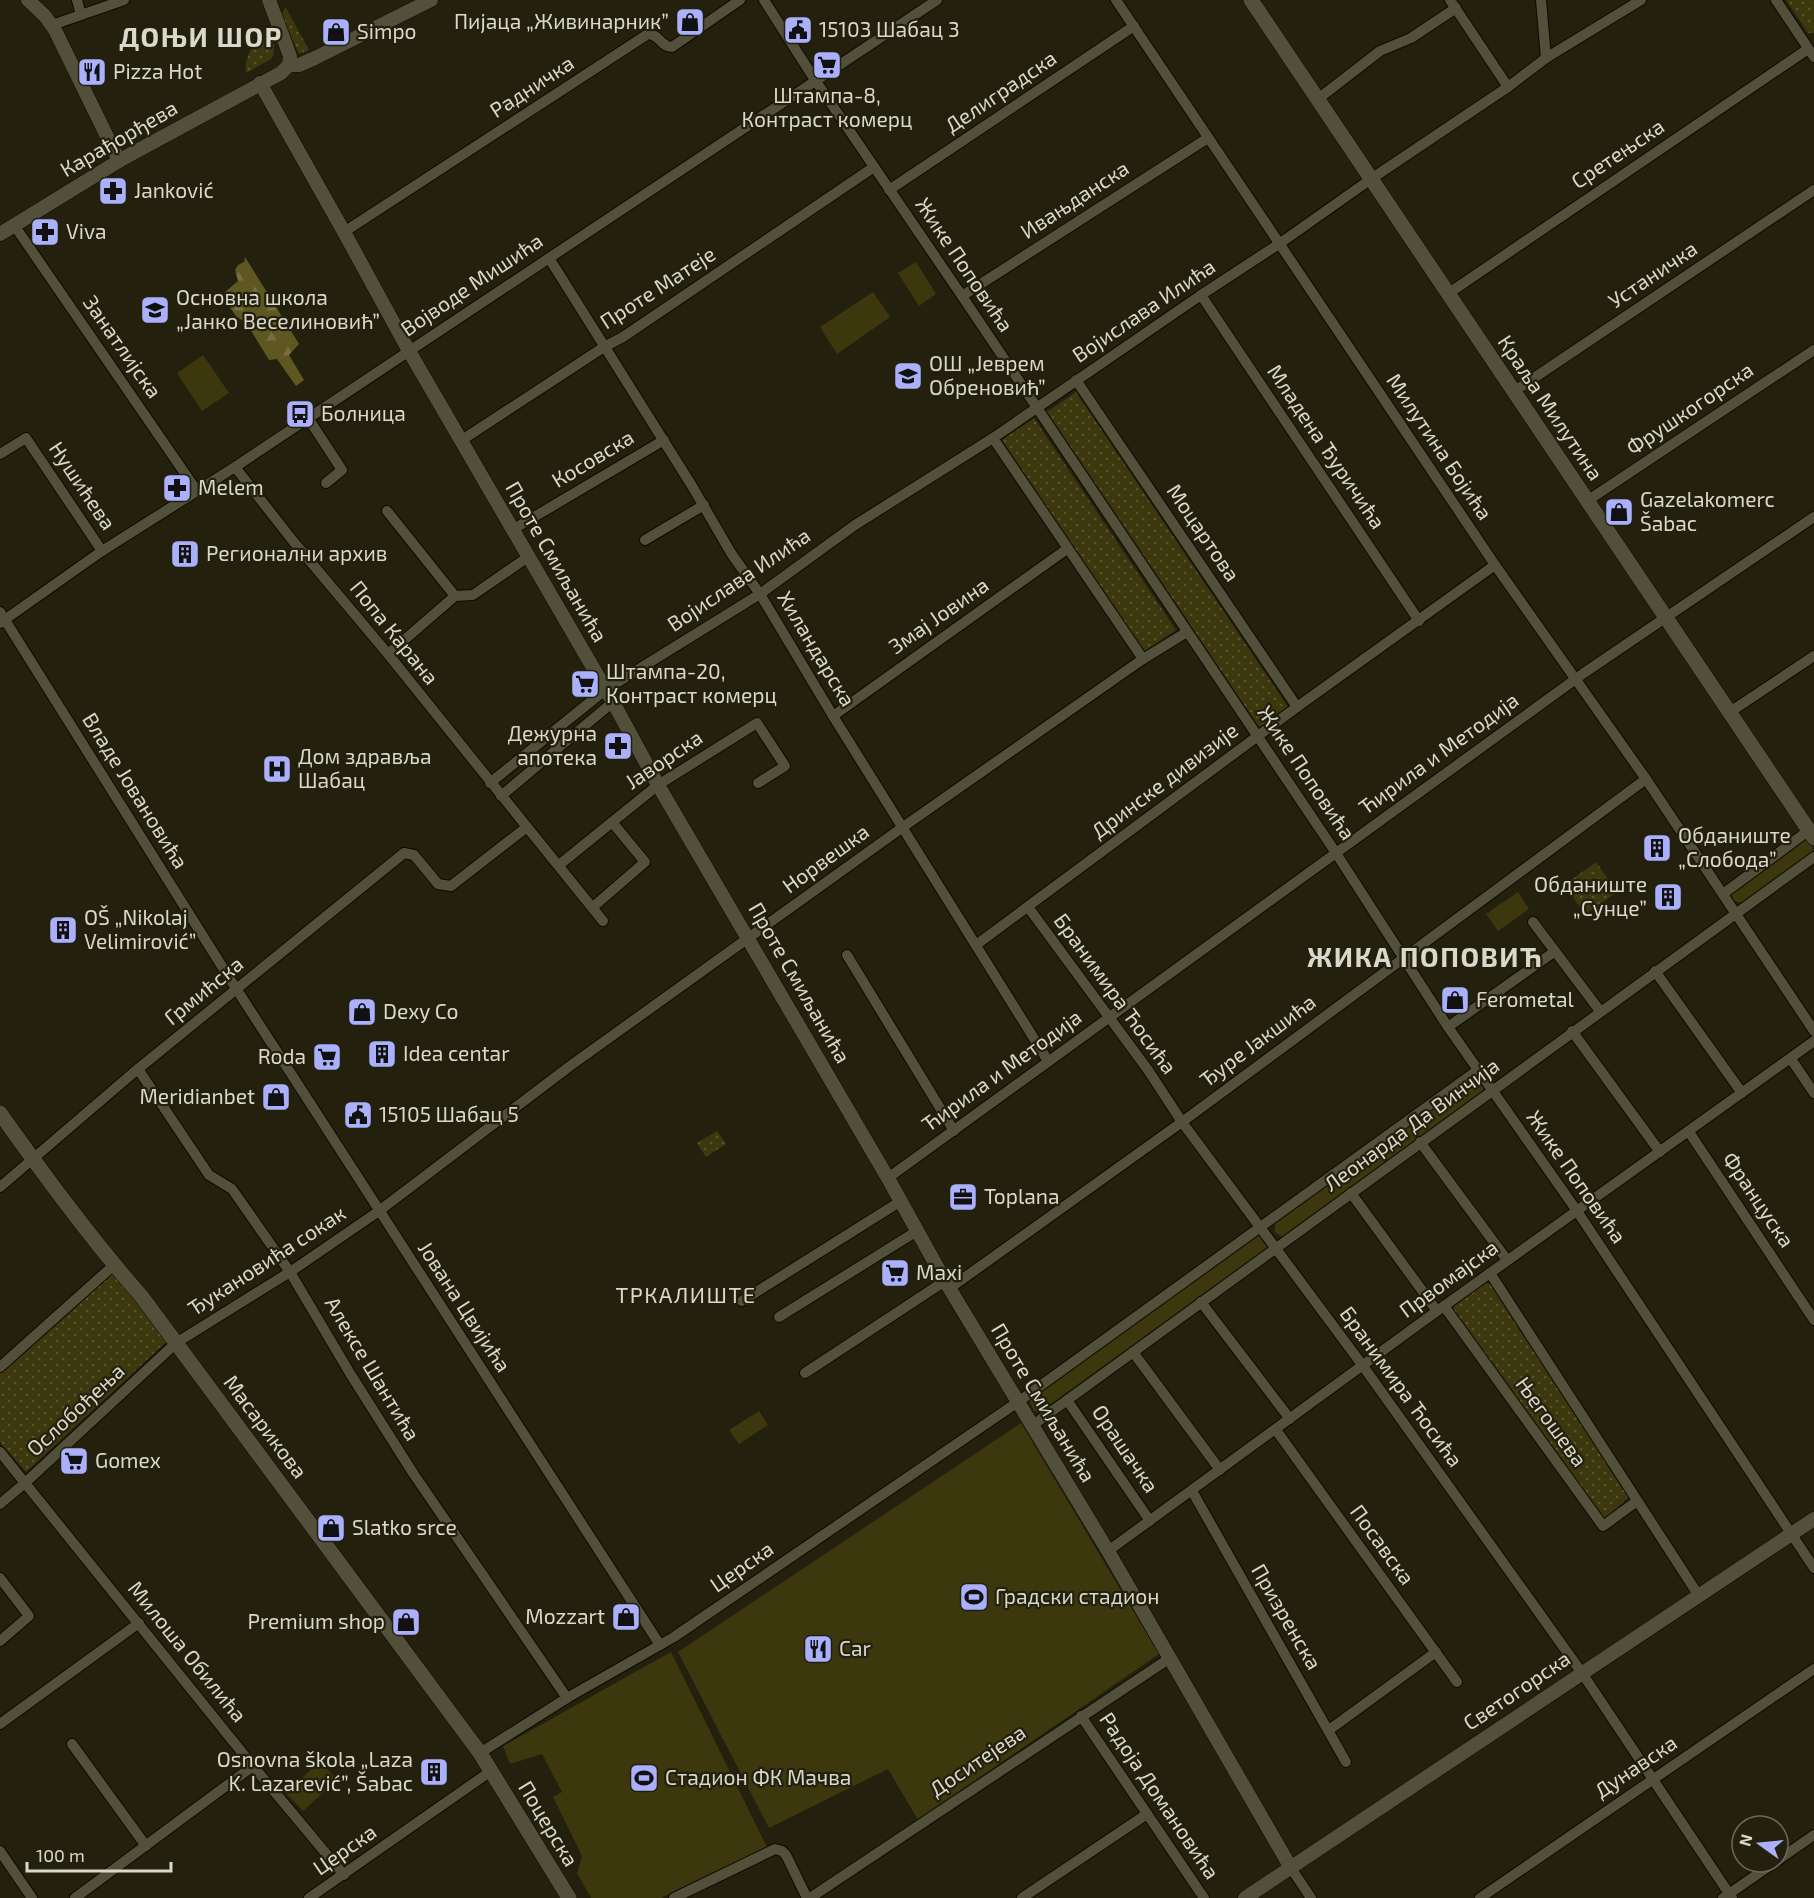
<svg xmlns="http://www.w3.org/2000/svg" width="1814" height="1898" font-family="'Exo 2',sans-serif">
<defs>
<pattern id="forest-firs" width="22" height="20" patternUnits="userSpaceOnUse" patternTransform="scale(1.5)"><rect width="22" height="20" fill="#5e5722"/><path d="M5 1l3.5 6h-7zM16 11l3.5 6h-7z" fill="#746e41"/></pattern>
<pattern id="park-dots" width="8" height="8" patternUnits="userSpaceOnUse" patternTransform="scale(1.5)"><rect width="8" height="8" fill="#3d370e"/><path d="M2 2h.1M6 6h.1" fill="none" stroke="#585330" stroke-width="1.8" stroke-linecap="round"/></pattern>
</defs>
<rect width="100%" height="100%" fill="#23200d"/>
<g fill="#3d370e">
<path d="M916 262 936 294 919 306 898 273Z"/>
<path d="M873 292 890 317 837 354 820 327Z"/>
<path d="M203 355 229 393 202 411 177 373Z"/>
<path d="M1805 840 1812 844 1813 852 1743 903 1733 901 1731 893Z"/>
<path d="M1518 892 1529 909 1498 931 1486 914Z"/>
<path d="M1473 1078H1478L1484 1088 1482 1092 1287 1235 1281 1236 1275 1232V1222Z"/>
<path d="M1260 1234 1267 1244 1266 1249 1041 1411H1034L1030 1402V1399L1254 1236Z"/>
<path d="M759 1411 768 1425 739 1444 729 1430Z"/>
<path d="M1021 1423 1159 1654 918 1820 888 1769 769 1828 678 1652Z"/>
<path d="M671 1652 767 1847 661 1898H591L577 1873 582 1856 553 1797 562 1792 542 1754 510 1764 503 1746Z"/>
<path d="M320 1761 337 1780 303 1811 286 1793Z"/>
</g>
<path fill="url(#forest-firs)" d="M245 257 299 344 289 355 304 380 296 386 277 359 269 360 247 324 236 316 229 306 224 293 238 281 235 270 238 265 244 262Z"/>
<g fill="url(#park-dots)">
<path d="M1786 0H1814V33H1808Z"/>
<path d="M286 8 309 50 299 54 281 14Z"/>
<path d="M265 30C272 39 278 49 271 59L246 73C243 59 255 40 265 30Z"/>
<path d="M1076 392 1288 707 1259 727 1047 412Z"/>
<path d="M1034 418 1176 630 1143 652 1002 440Z"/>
<path d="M1596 862 1617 892 1585 914 1564 885Z"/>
<path d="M717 1131 726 1144 706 1157 697 1143Z"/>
<path d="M112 1268 166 1342 26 1472 0 1442V1372Z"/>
<path d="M1486 1283 1492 1284 1629 1497 1605 1519 1601 1518 1452 1311 1456 1303Z"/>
</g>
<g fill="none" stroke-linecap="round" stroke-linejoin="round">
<g stroke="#0c0a00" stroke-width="12">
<g id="minor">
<path d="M77 0 81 15"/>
<path d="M764 0 815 80 962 296 1334 850 1448 1027 1577 1211 1814 1568"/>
<path d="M1116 0 1495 565 1646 779 1814 1031"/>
<path d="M1450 0 1508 87"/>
<path d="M1541 0 1546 58"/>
<path d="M1776 0 1814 57"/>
<path d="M52 25 124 0"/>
<path d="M1318 99 1380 51 1411 38 1456 8"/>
<path d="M889 190 1134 26"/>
<path d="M14 225 197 491"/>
<path d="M344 232 648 34C659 34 661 47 672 47L740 0"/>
<path d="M549 258 692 486 731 553 760 594 833 716 1048 1061"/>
<path d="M1449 293 1808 49"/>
<path d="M1201 295 1419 621"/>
<path d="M962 296 1208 138"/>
<path d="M1076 380 1297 707"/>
<path d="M1513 392 1814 190"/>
<path d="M308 418 342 470 326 483"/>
<path d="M993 438 1143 659"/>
<path d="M462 440 604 347 623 337 874 167"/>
<path d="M0 454 26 438 102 551"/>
<path d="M235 467 293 541 388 654 527 827"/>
<path d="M1587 501 1814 350"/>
<path d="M387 511 455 596"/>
<path d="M512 530 664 440"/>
<path d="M645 540 704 505"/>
<path d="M0 612 228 976 660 1645"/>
<path d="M0 623 102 551 235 467 937 0"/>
<path d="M388 654 455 596 473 595 528 557"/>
<path d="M1730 712 1814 656"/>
<path d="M833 716 1067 549"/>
<path d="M490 783 605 690 760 594 855 525 993 438 1201 295 1279 244 1371 179 1508 87 1546 58 1641 0"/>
<path d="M501 796 613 702"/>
<path d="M559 865 658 785 757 723 785 766 758 783"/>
<path d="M1723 894 1808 831"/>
<path d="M593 907 645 862 612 822"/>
<path d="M1028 907 1148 1070 1182 1122 1363 1366 1582 1673 1732 1898"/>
<path d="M1533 922 1600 1011"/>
<path d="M976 945 1297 707 1495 565"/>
<path d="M847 955 954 1131"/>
<path d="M1655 971 1742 1093"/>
<path d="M1448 1027 1554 952"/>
<path d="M1572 1031 1660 1152"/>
<path d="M1791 1059 1814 1093"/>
<path d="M138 1069 209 1175 232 1189 290 1272 351 1375 413 1473 567 1698"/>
<path d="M1689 1132 1814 1320"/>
<path d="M1420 1142 1507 1260"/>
<path d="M888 1178 1584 673 1814 517"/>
<path d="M0 1187 133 1073 404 853 414 855 438 884 451 886 527 827 603 921"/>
<path d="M1351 1193 1437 1311"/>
<path d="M1490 1273 1699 1596"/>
<path d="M950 1288 1182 1122 1646 779"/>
<path d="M742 1301 901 1201"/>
<path d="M1201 1302 1290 1419"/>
<path d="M1444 1306 1603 1526 1637 1501"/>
<path d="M779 1317 917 1231"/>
<path d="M1133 1352 1220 1470"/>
<path d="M0 1367 114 1265"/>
<path d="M805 1373 945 1281"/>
<path d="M1067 1400 1150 1521"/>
<path d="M1033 1425 1814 857"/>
<path d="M1276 1430 1457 1682"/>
<path d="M0 1452 253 1766 344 1875"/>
<path d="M1192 1491 1346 1762"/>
<path d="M0 1504 25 1483 176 1343 290 1272 379 1211 570 1066 903 827 1143 659 1187 632"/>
<path d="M1108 1551 1437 1311 1814 1041"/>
<path d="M0 1578 29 1616 0 1641"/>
<path d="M1081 1716 1204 1898"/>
<path d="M0 1724 139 1623"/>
<path d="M1329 1730 1436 1652"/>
<path d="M72 1744 146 1846"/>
<path d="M480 1753 567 1698 674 1637 1018 1402 1478 1070"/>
<path d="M0 1851 32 1898"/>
<path d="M1778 1860 1814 1835"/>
<path d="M1291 1868 1311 1898"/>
<path d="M75 1898 253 1766"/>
<path d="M309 1898 491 1771"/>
<path d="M674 1898 775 1849 782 1851 786 1855 807 1898"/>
<path d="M810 1898 1170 1658"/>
<path d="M1022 1898 1147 1814"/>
<path d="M1480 1898 1814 1669"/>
<path d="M1723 1898 1775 1862"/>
</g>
</g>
<g stroke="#0c0a00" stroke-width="15">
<g id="tertiary">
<path d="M28 0 45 16 55 30 119 161"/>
<path d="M269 0 290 56 289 65"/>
<path d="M260 83 344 232 409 351 613 702 658 785 889 1180 945 1281 1108 1551 1291 1868"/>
<path d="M0 234 122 159 281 73 289 65H299L315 58 431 0"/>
<path d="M1245 1898 1814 1519"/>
</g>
</g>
<g stroke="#0c0a00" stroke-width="16">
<g id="secondary">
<path d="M1251 0 1814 838"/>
<path d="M0 1113C45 1176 91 1239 142 1297L480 1753 569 1898"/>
</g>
</g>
<use href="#minor" stroke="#524f3a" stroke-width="10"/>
<use href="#tertiary" stroke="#524f3a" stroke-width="14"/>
<use href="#secondary" stroke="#524f3a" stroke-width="15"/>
</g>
<defs>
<g id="shop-square" transform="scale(1.5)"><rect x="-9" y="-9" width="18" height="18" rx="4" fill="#aab0fb" stroke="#23200d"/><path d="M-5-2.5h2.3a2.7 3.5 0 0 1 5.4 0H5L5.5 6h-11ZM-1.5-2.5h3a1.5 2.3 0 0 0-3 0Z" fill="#111"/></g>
<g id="civic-square" transform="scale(1.5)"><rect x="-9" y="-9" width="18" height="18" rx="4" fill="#aab0fb" stroke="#23200d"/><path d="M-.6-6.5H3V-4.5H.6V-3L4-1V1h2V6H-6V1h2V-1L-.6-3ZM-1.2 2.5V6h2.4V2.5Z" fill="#111"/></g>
<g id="supermarket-square" transform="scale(1.5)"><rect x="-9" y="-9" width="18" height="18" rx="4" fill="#aab0fb" stroke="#23200d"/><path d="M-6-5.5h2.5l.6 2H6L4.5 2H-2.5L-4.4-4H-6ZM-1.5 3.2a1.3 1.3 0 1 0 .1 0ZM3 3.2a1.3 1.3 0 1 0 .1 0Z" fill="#111"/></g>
<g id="restaurant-square" transform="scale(1.5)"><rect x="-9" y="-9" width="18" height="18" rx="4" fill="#aab0fb" stroke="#23200d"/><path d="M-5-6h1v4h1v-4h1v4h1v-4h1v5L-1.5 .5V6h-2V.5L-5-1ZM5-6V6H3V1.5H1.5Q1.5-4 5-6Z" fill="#111"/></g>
<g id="pharmacy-square" transform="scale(1.5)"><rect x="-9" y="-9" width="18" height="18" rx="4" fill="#aab0fb" stroke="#23200d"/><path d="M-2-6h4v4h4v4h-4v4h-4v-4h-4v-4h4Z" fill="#111"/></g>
<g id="school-square" transform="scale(1.5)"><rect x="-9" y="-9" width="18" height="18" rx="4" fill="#aab0fb" stroke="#23200d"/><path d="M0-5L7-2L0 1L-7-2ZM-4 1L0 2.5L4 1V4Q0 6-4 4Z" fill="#111"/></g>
<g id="bus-square" transform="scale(1.5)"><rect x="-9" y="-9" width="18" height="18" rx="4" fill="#aab0fb" stroke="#23200d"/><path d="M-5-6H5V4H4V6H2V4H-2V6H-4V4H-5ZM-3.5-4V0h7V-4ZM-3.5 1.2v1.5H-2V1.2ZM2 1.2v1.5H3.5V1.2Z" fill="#111"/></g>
<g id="building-square" transform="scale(1.5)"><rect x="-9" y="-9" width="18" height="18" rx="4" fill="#aab0fb" stroke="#23200d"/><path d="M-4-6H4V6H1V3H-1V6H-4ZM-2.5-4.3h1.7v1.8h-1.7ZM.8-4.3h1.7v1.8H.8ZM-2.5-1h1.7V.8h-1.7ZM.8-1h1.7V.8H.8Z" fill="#111"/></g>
<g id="hospital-square" transform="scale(1.5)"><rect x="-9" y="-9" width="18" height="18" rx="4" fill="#aab0fb" stroke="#23200d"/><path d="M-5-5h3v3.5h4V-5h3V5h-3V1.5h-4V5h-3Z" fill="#111"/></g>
<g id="office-square" transform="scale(1.5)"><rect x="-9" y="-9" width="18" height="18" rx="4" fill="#aab0fb" stroke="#23200d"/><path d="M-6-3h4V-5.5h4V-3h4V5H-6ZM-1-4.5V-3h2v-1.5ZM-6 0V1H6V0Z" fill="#111"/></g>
<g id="stadium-square" transform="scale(1.5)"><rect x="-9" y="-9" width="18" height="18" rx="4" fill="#aab0fb" stroke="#23200d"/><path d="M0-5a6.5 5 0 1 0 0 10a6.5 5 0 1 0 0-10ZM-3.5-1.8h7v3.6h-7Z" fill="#111"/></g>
</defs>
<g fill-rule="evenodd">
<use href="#shop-square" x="690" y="22"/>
<use href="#civic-square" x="798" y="30"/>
<use href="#shop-square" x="336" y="32"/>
<use href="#supermarket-square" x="827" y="65"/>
<use href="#restaurant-square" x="92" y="72"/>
<use href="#pharmacy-square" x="113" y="191"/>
<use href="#pharmacy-square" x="45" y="232"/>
<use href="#school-square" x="155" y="310"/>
<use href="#school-square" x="908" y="376"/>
<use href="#bus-square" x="300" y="414"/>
<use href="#pharmacy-square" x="177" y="488"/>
<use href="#shop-square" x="1619" y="512"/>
<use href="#building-square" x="185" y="554"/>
<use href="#supermarket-square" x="585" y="684"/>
<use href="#pharmacy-square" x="618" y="746"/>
<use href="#hospital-square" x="277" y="769"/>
<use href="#building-square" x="1657" y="848"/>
<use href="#building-square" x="1668" y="897"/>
<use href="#building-square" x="63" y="930"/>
<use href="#shop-square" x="1455" y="1000"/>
<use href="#shop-square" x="362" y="1012"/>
<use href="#building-square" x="382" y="1054"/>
<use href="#supermarket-square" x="327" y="1057"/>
<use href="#shop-square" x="276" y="1097"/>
<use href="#civic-square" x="358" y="1115"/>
<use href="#office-square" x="963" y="1197"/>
<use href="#supermarket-square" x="895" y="1273"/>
<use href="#supermarket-square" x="74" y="1461"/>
<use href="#shop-square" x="331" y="1528"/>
<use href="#stadium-square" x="974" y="1597"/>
<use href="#shop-square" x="626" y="1617"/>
<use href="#shop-square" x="406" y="1622"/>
<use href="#restaurant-square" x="818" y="1649"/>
<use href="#building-square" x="434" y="1772"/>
<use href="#stadium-square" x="644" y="1778"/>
</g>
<g text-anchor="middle" stroke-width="4.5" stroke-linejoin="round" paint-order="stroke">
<g font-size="21" fill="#d9d8cc" stroke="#23200d" text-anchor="start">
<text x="669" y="29" text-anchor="end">Пијаца „Живинарник”</text>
<text x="819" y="37">15103 Шабац 3</text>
<text x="357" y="39">Simpo</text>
<text x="113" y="79">Pizza Hot</text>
<text x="827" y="103" text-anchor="middle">Штампа-8,<tspan x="827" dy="24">Контраст комерц</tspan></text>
<text x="134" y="198">Janković</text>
<text x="66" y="239">Viva</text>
<text x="176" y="305">Основна школа<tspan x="176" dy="24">„Јанко Веселиновић”</tspan></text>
<text x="929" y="371">ОШ „Јеврем<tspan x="929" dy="24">Обреновић”</tspan></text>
<text x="321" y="421">Болница</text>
<text x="198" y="495">Melem</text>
<text x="1640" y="507">Gazelakomerc<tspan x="1640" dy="24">Šabac</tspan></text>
<text x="206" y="561">Регионални архив</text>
<text x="606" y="679">Штампа-20,<tspan x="606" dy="24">Контраст комерц</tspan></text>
<text x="597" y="741" text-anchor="end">Дежурна<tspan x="597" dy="24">апотека</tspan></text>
<text x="298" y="764">Дом здравља<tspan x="298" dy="24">Шабац</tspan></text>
<text x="1678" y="843">Обданиште<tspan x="1678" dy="24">„Слобода”</tspan></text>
<text x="1647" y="892" text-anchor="end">Обданиште<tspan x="1647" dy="24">„Сунце”</tspan></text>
<text x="84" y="925">OŠ „Nikolaj<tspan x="84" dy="24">Velimirović”</tspan></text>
<text x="1476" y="1007">Ferometal</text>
<text x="383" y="1019">Dexy Co</text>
<text x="403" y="1061">Idea centar</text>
<text x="306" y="1064" text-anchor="end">Roda</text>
<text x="255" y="1104" text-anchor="end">Meridianbet</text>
<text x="379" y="1122">15105 Шабац 5</text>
<text x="984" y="1204">Toplana</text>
<text x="916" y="1280">Maxi</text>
<text x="95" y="1468">Gomex</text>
<text x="352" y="1535">Slatko srce</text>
<text x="995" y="1604">Градски стадион</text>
<text x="605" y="1624" text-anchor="end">Mozzart</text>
<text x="385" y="1629" text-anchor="end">Premium shop</text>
<text x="839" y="1656">Car</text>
<text x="413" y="1767" text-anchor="end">Osnovna škola „Laza<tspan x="413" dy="24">K. Lazarević”, Šabac</tspan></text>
<text x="665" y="1785">Стадион ФК Мачва</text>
</g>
<g font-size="21" fill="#d9d8cc" stroke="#23200d">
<text transform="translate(532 87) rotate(-33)" y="7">Радничка</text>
<text transform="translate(1001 92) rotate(-34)" y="7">Делиградска</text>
<text transform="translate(119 139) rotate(-30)" y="7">Карађорђева</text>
<text transform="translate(1618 154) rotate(-34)" y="7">Сретењска</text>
<text transform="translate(1075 200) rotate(-33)" y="7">Ивањданска</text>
<text transform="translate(964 265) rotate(56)" y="7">Жике Поповића</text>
<text transform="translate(1653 275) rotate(-34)" y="7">Устаничка</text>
<text transform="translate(472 285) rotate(-34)" y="7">Војводе Мишића</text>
<text transform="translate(658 288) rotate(-33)" y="7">Проте Матеје</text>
<text transform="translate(1144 311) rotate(-34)" y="7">Војислава Илића</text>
<text transform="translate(122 347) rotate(55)" y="7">Занатлијска</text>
<text transform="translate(1550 408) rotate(56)" y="7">Краља Милутина</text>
<text transform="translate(1690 409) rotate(-34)" y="7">Фрушкогорска</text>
<text transform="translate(1326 447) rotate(56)" y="7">Младена Ђуричића</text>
<text transform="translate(1439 447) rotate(56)" y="7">Милутина Бојића</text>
<text transform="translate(593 459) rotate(-31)" y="7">Косовска</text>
<text transform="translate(82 486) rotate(56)" y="7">Нушићева</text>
<text transform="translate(1203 533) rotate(56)" y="7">Моцартова</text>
<text transform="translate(556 562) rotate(60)" y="7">Проте Смиљанића</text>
<text transform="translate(739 580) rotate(-34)" y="7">Војислава Илића</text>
<text transform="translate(939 616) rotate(-35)" y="7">Змај Јовина</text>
<text transform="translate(394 633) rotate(51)" y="7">Попа Карана</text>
<text transform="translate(816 649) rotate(59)" y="7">Хиландарска</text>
<text transform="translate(1439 754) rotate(-36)" y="7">Ћирила и Методија</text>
<text transform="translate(664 760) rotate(-34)" y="7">Јаворска</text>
<text transform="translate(1306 773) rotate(56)" y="7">Жике Поповића</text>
<text transform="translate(1165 781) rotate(-37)" y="7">Дринске дивизије</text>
<text transform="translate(135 791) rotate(58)" y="7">Владе Јовановића</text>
<text transform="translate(826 859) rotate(-36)" y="7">Норвешка</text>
<text transform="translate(799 983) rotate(60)" y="7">Проте Смиљанића</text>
<text transform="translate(204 991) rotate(-39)" y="7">Грмићска</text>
<text transform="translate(1115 994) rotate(54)" y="7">Бранимира Ћосића</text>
<text transform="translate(1258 1041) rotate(-37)" y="7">Ђуре Јакшића</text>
<text transform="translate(1002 1071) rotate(-36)" y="7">Ћирила и Методија</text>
<text transform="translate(1412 1125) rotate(-36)" y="7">Леонарда Да Винчија</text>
<text transform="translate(1576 1177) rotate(55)" y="7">Жике Поповића</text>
<text transform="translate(1758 1200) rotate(56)" y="7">Француска</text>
<text transform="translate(267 1261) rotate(-33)" y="7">Ђукановића сокак</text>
<text transform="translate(1449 1279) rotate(-36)" y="7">Првомајска</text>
<text transform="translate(464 1307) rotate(57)" y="7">Јована Цвијића</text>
<text transform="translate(372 1369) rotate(59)" y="7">Алексе Шантића</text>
<text transform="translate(1401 1387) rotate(54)" y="7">Бранимира Ћосића</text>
<text transform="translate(1043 1403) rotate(59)" y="7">Проте Смиљанића</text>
<text transform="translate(76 1410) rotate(-43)" y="7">Ослобођења</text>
<text transform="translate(1551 1422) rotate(54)" y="7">Његошева</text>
<text transform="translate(265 1427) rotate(53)" y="7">Масарикова</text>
<text transform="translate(1125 1449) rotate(56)" y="7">Орашачка</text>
<text transform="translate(1382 1545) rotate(54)" y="7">Посавска</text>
<text transform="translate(742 1567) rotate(-35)" y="7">Церска</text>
<text transform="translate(1286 1617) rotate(60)" y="7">Призренска</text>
<text transform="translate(187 1652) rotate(51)" y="7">Милоша Обилића</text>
<text transform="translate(1517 1691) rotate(-34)" y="7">Светогорска</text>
<text transform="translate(978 1761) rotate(-34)" y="7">Доситејева</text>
<text transform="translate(1636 1767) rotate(-34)" y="7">Дунавска</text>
<text transform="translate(1159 1796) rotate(56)" y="7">Радоја Домановића</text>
<text transform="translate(548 1824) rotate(59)" y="7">Поцерска</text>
<text transform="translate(345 1850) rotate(-35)" y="7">Церска</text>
</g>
<g font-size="22" letter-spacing="1.5" fill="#d9d8cc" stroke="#23200d">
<text x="686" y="1303">ТРКАЛИШТЕ</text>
</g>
<g font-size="27" font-weight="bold" letter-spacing="1.5" fill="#d9d8cc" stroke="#23200d">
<text x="201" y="47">ДОЊИ ШОР</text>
<text x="1425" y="967">ЖИКА ПОПОВИЋ</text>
</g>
</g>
<g transform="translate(1760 1844) rotate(285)"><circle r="28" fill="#23200d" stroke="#6c6a59" stroke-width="1.5"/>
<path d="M0-4.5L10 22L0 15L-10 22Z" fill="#aab0fb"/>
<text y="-9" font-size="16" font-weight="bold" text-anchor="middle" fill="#d9d8cc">N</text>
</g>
<path d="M27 1862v9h144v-9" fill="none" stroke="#d9d8cc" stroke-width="3"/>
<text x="36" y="1862" font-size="18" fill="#d9d8cc" stroke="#23200d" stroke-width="4.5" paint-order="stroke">100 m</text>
</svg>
